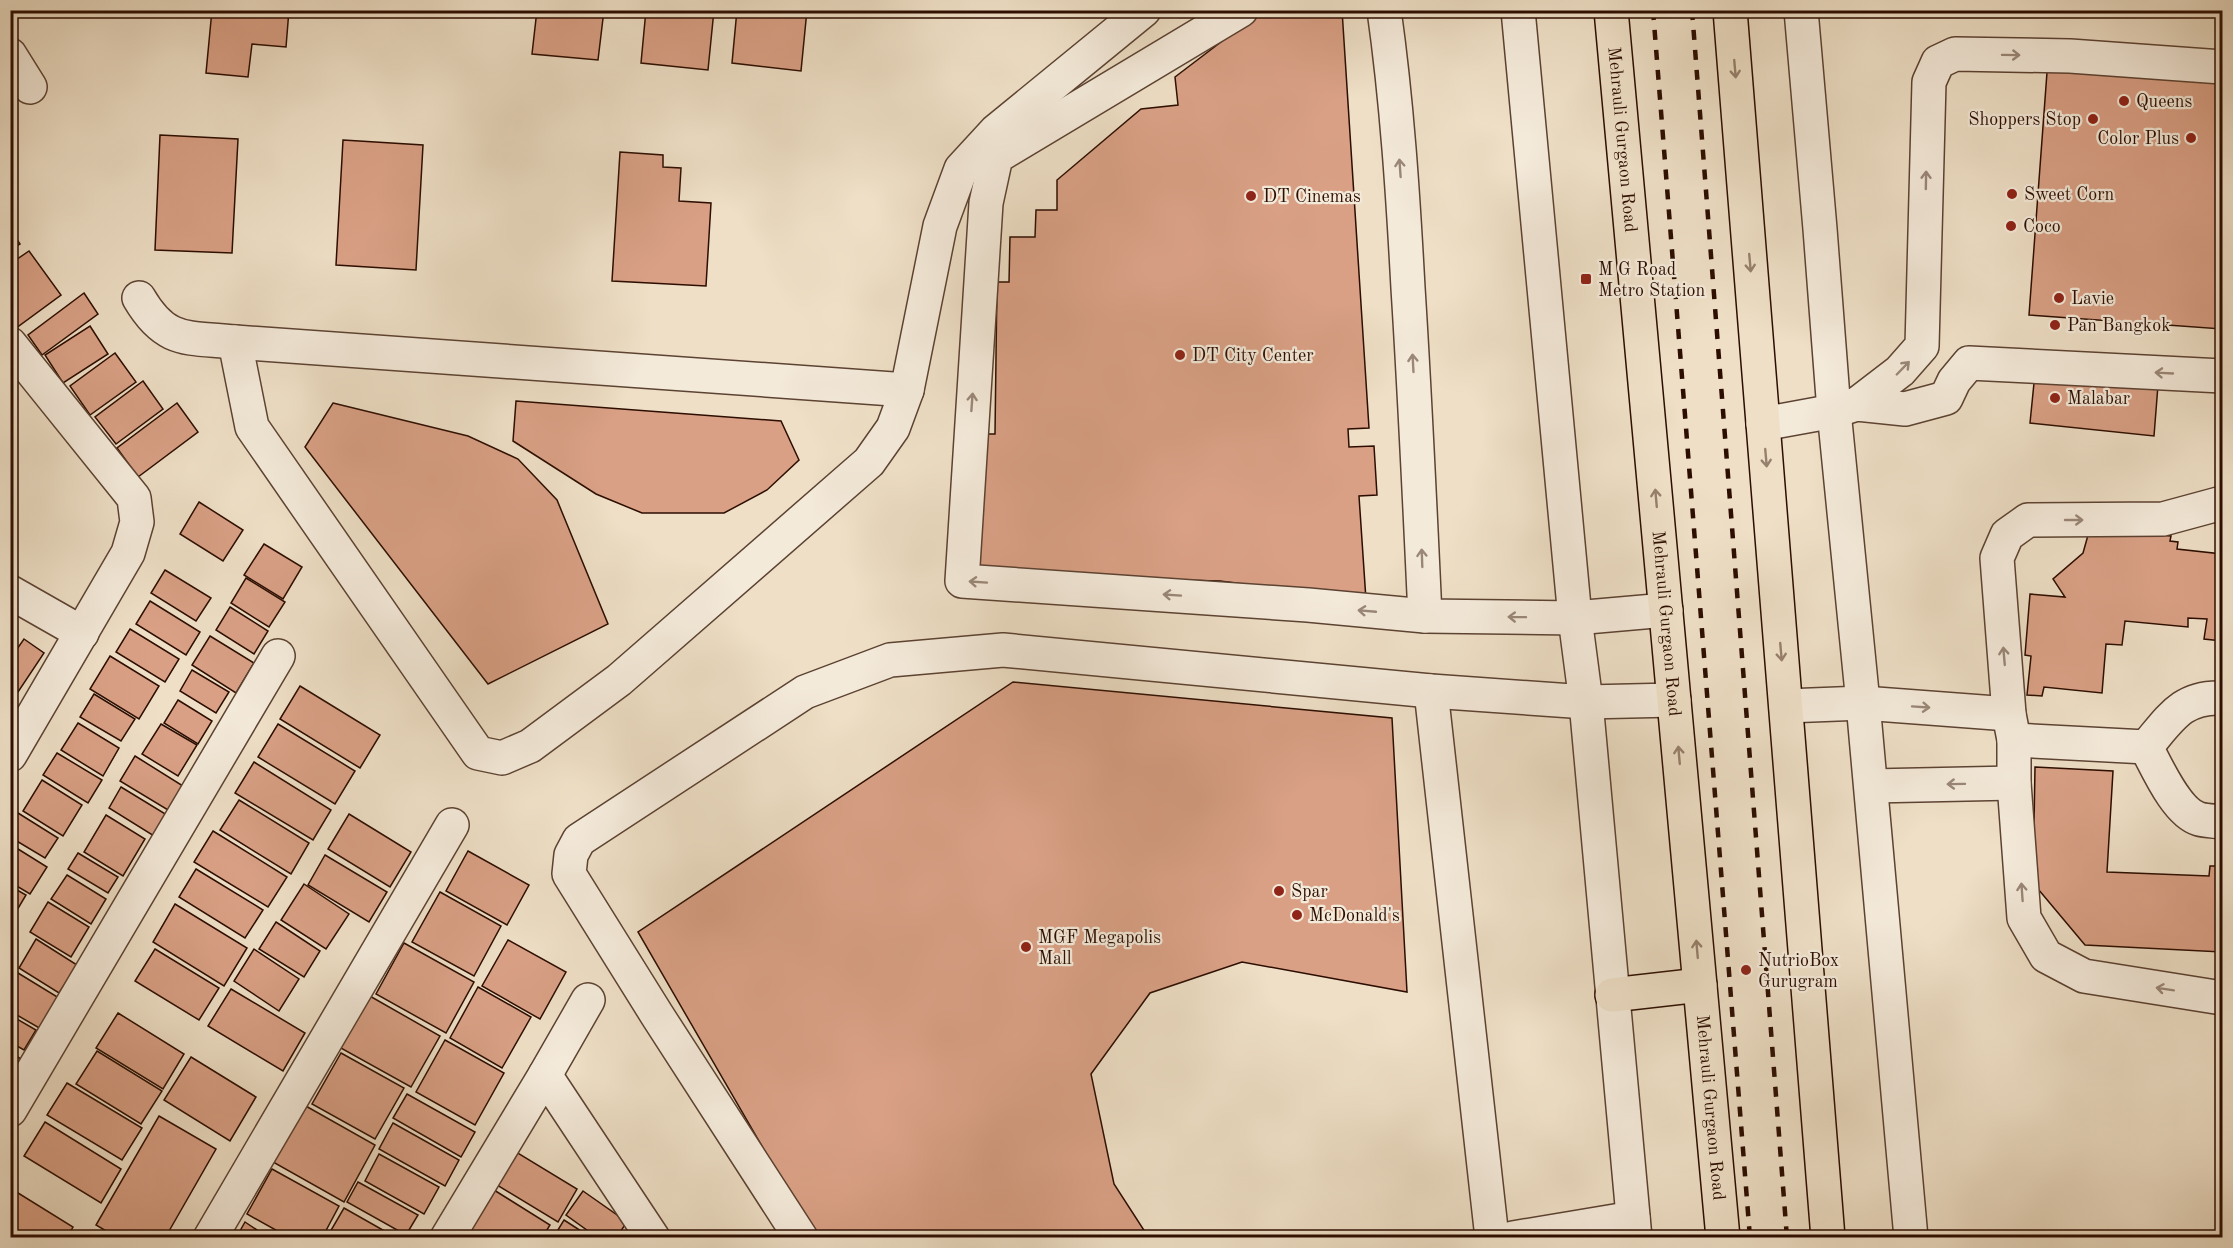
<svg xmlns="http://www.w3.org/2000/svg" width="2233" height="1248" font-family="'Old Standard TT',serif">
<rect width="100%" height="100%" fill="#eedfc6"/>
<filter id="stains"><feTurbulence type="fractalNoise" baseFrequency=".00333" numOctaves="4"/><feColorMatrix values="0 0 0 0 .2 0 0 0 0 .09 0 0 0 0 .02 0 0 0 .5 -.17"/></filter>
<radialGradient id="worn" r=".72"><stop offset=".6" stop-color="#630" stop-opacity="0"/><stop offset="1" stop-color="#630" stop-opacity=".3"/></radialGradient>
<g fill="#d9a085" stroke="#2c0d00" stroke-width="1.5">
<path d="M212 10H289L286 47 252 44 248 77 206 73Z"/>
<path d="M537 10H604L598 60 532 54Z"/>
<path d="M646 10H714L708 70 641 63Z"/>
<path d="M737 10H807L801 71 732 63Z"/>
<path d="M1263 10H1342L1369 428 1348 429 1349 447 1374 446 1377 495 1359 496 1366 600 1220 581 978 575 979 434H995L997 282H1009L1010 237H1035L1036 210H1057V180L1141 109 1178 105 1175 77Z"/>
<path d="M2048 59 2222 70V329L2029 315Z"/>
<path d="M160 135 238 139 232 253 155 250Z"/>
<path d="M343 140 423 145 416 270 336 265Z"/>
<path d="M620 152 663 155V167L681 168 679 201 711 203 706 286 612 281Z"/>
<path d="M10 229 20 244 10 250Z"/>
<path d="M29 251 61 295 12 331 10 264Z"/>
<path d="M84 293 98 314 42 355 28 335Z"/>
<path d="M90 326 108 354 63 383 45 355Z"/>
<path d="M115 353 136 382 90 415 70 386Z"/>
<path d="M2035 373 2158 385 2154 436 2030 423Z"/>
<path d="M143 381 163 409 116 444 95 417Z"/>
<path d="M516 401 781 421 799 460 767 490 724 513H642L596 494 513 441Z"/>
<path d="M177 403 198 432 138 477 117 448Z"/>
<path d="M333 403 468 436 518 459 557 500 608 624 488 684 305 447Z"/>
<path d="M199 502 243 530 223 561 180 534Z"/>
<path d="M2090 528 2171 536 2170 541 2178 542 2177 549 2222 554V641L2204 639 2207 619 2188 618V627L2125 621 2122 645 2106 644 2102 693 2044 687 2042 696 2027 695 2031 656 2025 655 2030 594 2065 597 2053 579 2083 553Z"/>
<path d="M264 544 302 567 283 599 244 575Z"/>
<path d="M165 570 211 598 196 621 151 593Z"/>
<path d="M246 578 285 602 269 627 231 603Z"/>
<path d="M150 601 200 632 186 655 136 624Z"/>
<path d="M230 607 268 631 254 654 216 630Z"/>
<path d="M130 629 179 659 165 682 116 652Z"/>
<path d="M210 636 254 663 236 693 192 665Z"/>
<path d="M24 639 44 653 18 692 10 687V659Z"/>
<path d="M110 656 159 686 139 719 90 689Z"/>
<path d="M192 670 229 692 216 713 180 691Z"/>
<path d="M1013 682 1392 718 1407 992 1242 962 1150 993 1091 1074 1114 1184 1149 1238H815L638 932Z"/>
<path d="M300 686 380 735 360 768 280 719Z"/>
<path d="M94 694 135 719 121 741 80 717Z"/>
<path d="M178 700 212 721 198 744 164 723Z"/>
<path d="M78 723 119 748 103 776 61 750Z"/>
<path d="M161 724 197 745 178 776 142 754Z"/>
<path d="M278 724 355 771 335 804 258 757Z"/>
<path d="M57 753 102 780 88 803 43 775Z"/>
<path d="M135 756 183 786 168 810 120 781Z"/>
<path d="M254 762 331 810 313 840 235 793Z"/>
<path d="M2035 767 2113 771 2107 872 2209 876 2210 866H2222V952L2085 945 2033 883Z"/>
<path d="M42 780 82 805 63 836 23 811Z"/>
<path d="M121 787 167 815 154 836 109 808Z"/>
<path d="M239 800 309 843 291 874 220 830Z"/>
<path d="M18 813 58 838 45 858 10 837V826Z"/>
<path d="M349 814 411 852 390 887 328 849Z"/>
<path d="M106 815 145 839 123 876 84 852Z"/>
<path d="M213 831 287 877 268 907 194 862Z"/>
<path d="M10 844 47 867 30 894 10 882Z"/>
<path d="M468 851 529 885 507 925 446 891Z"/>
<path d="M78 853 118 877 108 893 68 869Z"/>
<path d="M325 855 387 892 369 922 308 885Z"/>
<path d="M196 869 263 910 245 938 179 897Z"/>
<path d="M67 875 106 899 91 924 51 899Z"/>
<path d="M304 884 349 914 326 949 281 920Z"/>
<path d="M10 886 26 895 10 922Z"/>
<path d="M440 892 501 926 474 976 412 942Z"/>
<path d="M48 902 89 927 71 957 30 932Z"/>
<path d="M175 904 247 948 224 986 153 942Z"/>
<path d="M276 922 320 951 304 977 259 949Z"/>
<path d="M36 939 77 965 59 993 19 968Z"/>
<path d="M508 940 566 972 540 1019 482 986Z"/>
<path d="M404 943 474 982 446 1033 376 994Z"/>
<path d="M155 949 219 988 199 1020 135 981Z"/>
<path d="M254 949 299 979 279 1011 234 981Z"/>
<path d="M18 973 59 998 41 1029 10 1011V986Z"/>
<path d="M478 987 531 1017 502 1068 450 1038Z"/>
<path d="M231 989 305 1033 283 1071 208 1026Z"/>
<path d="M368 995 440 1036 411 1087 339 1047Z"/>
<path d="M118 1013 184 1054 163 1089 96 1048Z"/>
<path d="M10 1015 36 1030 24 1050 10 1042Z"/>
<path d="M445 1040 504 1073 475 1125 416 1092Z"/>
<path d="M97 1051 162 1091 141 1124 76 1084Z"/>
<path d="M10 1052 21 1059 10 1076Z"/>
<path d="M341 1053 404 1088 375 1139 312 1104Z"/>
<path d="M191 1057 256 1097 230 1141 164 1100Z"/>
<path d="M67 1083 142 1128 122 1160 47 1115Z"/>
<path d="M407 1094 475 1132 461 1157 393 1118Z"/>
<path d="M304 1105 375 1145 344 1202 273 1162Z"/>
<path d="M159 1116 216 1149 165 1238H118L96 1225Z"/>
<path d="M45 1122 121 1169 101 1203 24 1156Z"/>
<path d="M393 1123 459 1160 445 1186 379 1149Z"/>
<path d="M506 1146 577 1189 558 1222 487 1179Z"/>
<path d="M379 1154 439 1187 424 1214 365 1181Z"/>
<path d="M272 1169 339 1206 322 1238H290L247 1214Z"/>
<path d="M358 1182 418 1215 406 1235 347 1202Z"/>
<path d="M486 1185 550 1225 542 1238H479L460 1226Z"/>
<path d="M10 1188 73 1227 67 1238H10Z"/>
<path d="M583 1191 627 1222 616 1238H598L566 1215Z"/>
<path d="M344 1208 397 1238H340L330 1232Z"/>
<path d="M564 1220 592 1238H553Z"/>
<path d="M245 1222 269 1238H236Z"/>
</g>
<g fill="none" stroke-linecap="round" stroke-linejoin="round">
<g stroke="#5c4232" stroke-width="36">
<g id="minor">
<path d="M1241 10 996 157 986 203 962 581 1308 605 1425 616 1575 618 1666 610"/>
<path d="M1384 10C1397 102 1403 195 1408 288 1415 397 1420 507 1425 616"/>
<path d="M1518 10 1575 618 1586 702 1635 1238"/>
<path d="M1801 10 1820 229 1834 411 1863 703 1911 1238"/>
<path d="M10 55 30 87"/>
<path d="M139 298C166 344 187 337 235 342L907 390"/>
<path d="M235 342 252 427 478 753 502 758 530 746 619 680 869 462 893 428 907 390 940 226 961 169 996 131 1144 10"/>
<path d="M10 344 134 498 137 522 128 553 10 755"/>
<path d="M1857 404 1900 371 1922 346 1929 82 1938 62 1955 54 2070 56 2222 67"/>
<path d="M1763 424 1834 411 1857 404 1905 409 1946 398 1954 381 1969 363 2222 376"/>
<path d="M2222 503 2163 519 2028 520 2007 535 1997 558 2009 714 2014 740V783L2024 918 2046 956 2084 976 2222 998"/>
<path d="M10 592 82 633"/>
<path d="M1431 691 1492 1238"/>
<path d="M1786 706 1863 703 2009 714"/>
<path d="M2014 740 2146 747"/>
<path d="M2146 747C2157 767 2176 812 2199 819 2206 821 2215 821 2222 822"/>
<path d="M2146 747C2170 719 2182 696 2222 698"/>
<path d="M1871 786 2014 783"/>
<path d="M545 1075 588 1000"/>
<path d="M10 1110 278 656"/>
<path d="M210 1238 452 825"/>
<path d="M447 1238 545 1075 653 1238"/>
<path d="M801 1238 657 1015 569 874 571 855 579 840 805 692 890 660 1003 650 1431 691 1586 702 1674 700"/>
<path d="M1513 1238 1633 1218"/>
</g>
</g>
<g stroke="#2c0d00" stroke-width="36">
<path id="major" d="M1612 995 1700 985"/>
</g>
<g stroke="#2c0d00" stroke-width="36">
<g id="highway">
<path id="s1" d="M1611 10 1723 1238"/>
<path d="M1730 10 1828 1238"/>
</g>
</g>
<use href="#minor" stroke="#f4eada" stroke-width="33"/>
<use href="#major" stroke="#eedfc6" stroke-width="33"/>
<use href="#highway" stroke="#eedfc6" stroke-width="33"/>
<g stroke="#2c0d00" stroke-width="4.5" stroke-dasharray="10 10" stroke-linecap="butt">
<path d="M1653 10 1750 1238"/>
<path d="M1692 10 1787 1238"/>
</g>
</g>
<defs><path id="oneway-shaft" d="M-6 0H5M1.5-3L5.5 0L1.5 3" fill="none" stroke-width="1.6" stroke-linecap="round" stroke-linejoin="round" transform="scale(1.5)"/></defs>
<g stroke="#9a8778">
<use href="#oneway-shaft" transform="translate(2011 55) rotate(1)"/>
<use href="#oneway-shaft" transform="translate(1400 168) rotate(-94)"/>
<use href="#oneway-shaft" transform="translate(1926 180) rotate(-89)"/>
<use href="#oneway-shaft" transform="translate(1413 363) rotate(-93)"/>
<use href="#oneway-shaft" transform="translate(1903 368) rotate(-46)"/>
<use href="#oneway-shaft" transform="translate(2164 373) rotate(-177)"/>
<use href="#oneway-shaft" transform="translate(972 402) rotate(-86)"/>
<use href="#oneway-shaft" transform="translate(2074 520)"/>
<use href="#oneway-shaft" transform="translate(1422 558) rotate(-92)"/>
<use href="#oneway-shaft" transform="translate(978 582) rotate(-176)"/>
<use href="#oneway-shaft" transform="translate(1172 595) rotate(-176)"/>
<use href="#oneway-shaft" transform="translate(1367 611) rotate(-175)"/>
<use href="#oneway-shaft" transform="translate(1517 617) rotate(-179)"/>
<use href="#oneway-shaft" transform="translate(2004 656) rotate(-95)"/>
<use href="#oneway-shaft" transform="translate(1921 707) rotate(4)"/>
<use href="#oneway-shaft" transform="translate(1956 784) rotate(179)"/>
<use href="#oneway-shaft" transform="translate(2022 892) rotate(-94)"/>
<use href="#oneway-shaft" transform="translate(2165 989) rotate(-171)"/>
</g>
<g stroke="#97806d">
<use href="#oneway-shaft" transform="translate(1735 69) rotate(85)"/>
<use href="#oneway-shaft" transform="translate(1750 263) rotate(85)"/>
<use href="#oneway-shaft" transform="translate(1766 458) rotate(85)"/>
<use href="#oneway-shaft" transform="translate(1656 498) rotate(-95)"/>
<use href="#oneway-shaft" transform="translate(1781 652) rotate(85)"/>
<use href="#oneway-shaft" transform="translate(1679 755) rotate(-95)"/>
<use href="#oneway-shaft" transform="translate(1697 949) rotate(-95)"/>
</g>
<g fill="#8f2418" stroke="#f4eada" stroke-width="2">
<circle cx="2124" cy="101" r="6"/>
<circle cx="2093" cy="119" r="6"/>
<circle cx="2191" cy="138" r="6"/>
<circle cx="2012" cy="194" r="6"/>
<circle cx="1251" cy="196" r="6"/>
<circle cx="2011" cy="226" r="6"/>
<rect x="1580" y="273" width="12" height="12" rx="3"/>
<circle cx="2059" cy="298" r="6"/>
<circle cx="2055" cy="325" r="6"/>
<circle cx="1180" cy="355" r="6"/>
<circle cx="2055" cy="398" r="6"/>
<circle cx="1279" cy="891" r="6"/>
<circle cx="1297" cy="915" r="6"/>
<circle cx="1026" cy="947" r="6"/>
<circle cx="1746" cy="970" r="6"/>
</g>
<g text-anchor="middle" stroke-width="4.5" stroke-linejoin="round" paint-order="stroke">
<g font-size="18" fill="#2c0d00" stroke="#f4eada" text-anchor="start">
<text x="2136" y="107">Queens</text>
<text x="2081" y="125" text-anchor="end">Shoppers Stop</text>
<text x="2179" y="144" text-anchor="end">Color Plus</text>
<text x="2024" y="200">Sweet Corn</text>
<text x="1263" y="202">DT Cinemas</text>
<text x="2023" y="232">Coco</text>
<text x="1598" y="275">M G Road<tspan x="1598" dy="21">Metro Station</tspan></text>
<text x="2071" y="304">Lavie</text>
<text x="2067" y="331">Pan Bangkok</text>
<text x="1192" y="361">DT City Center</text>
<text x="2067" y="404">Malabar</text>
<text x="1291" y="897">Spar</text>
<text x="1309" y="921">McDonald's</text>
<text x="1038" y="943">MGF Megapolis<tspan x="1038" dy="21">Mall</tspan></text>
<text x="1758" y="966">NutrioBox<tspan x="1758" dy="21">Gurugram</tspan></text>
</g>
<g font-size="18" fill="#2c0d00" stroke="#f4eada">
<text dy="6" stroke="none"><textPath href="#s1" startOffset="130">Mehrauli Gurgaon Road</textPath></text>
<text dy="6" stroke="none"><textPath href="#s1" startOffset="616">Mehrauli Gurgaon Road</textPath></text>
<text dy="6" stroke="none"><textPath href="#s1" startOffset="1102">Mehrauli Gurgaon Road</textPath></text>
</g>
</g>
<rect width="2233" height="1248" fill="none" stroke="#eedfc6" stroke-width="36"/>
<rect x="12" y="12" width="2209" height="1224" fill="none" stroke="#2c0d00" stroke-width="3"/>
<rect x="18" y="18" width="2197" height="1212" fill="none" stroke="#2c0d00" stroke-width="1.5"/>
<rect width="100%" height="100%" filter="url(#stains)"/>
<rect width="100%" height="100%" fill="url(#worn)"/>
</svg>
